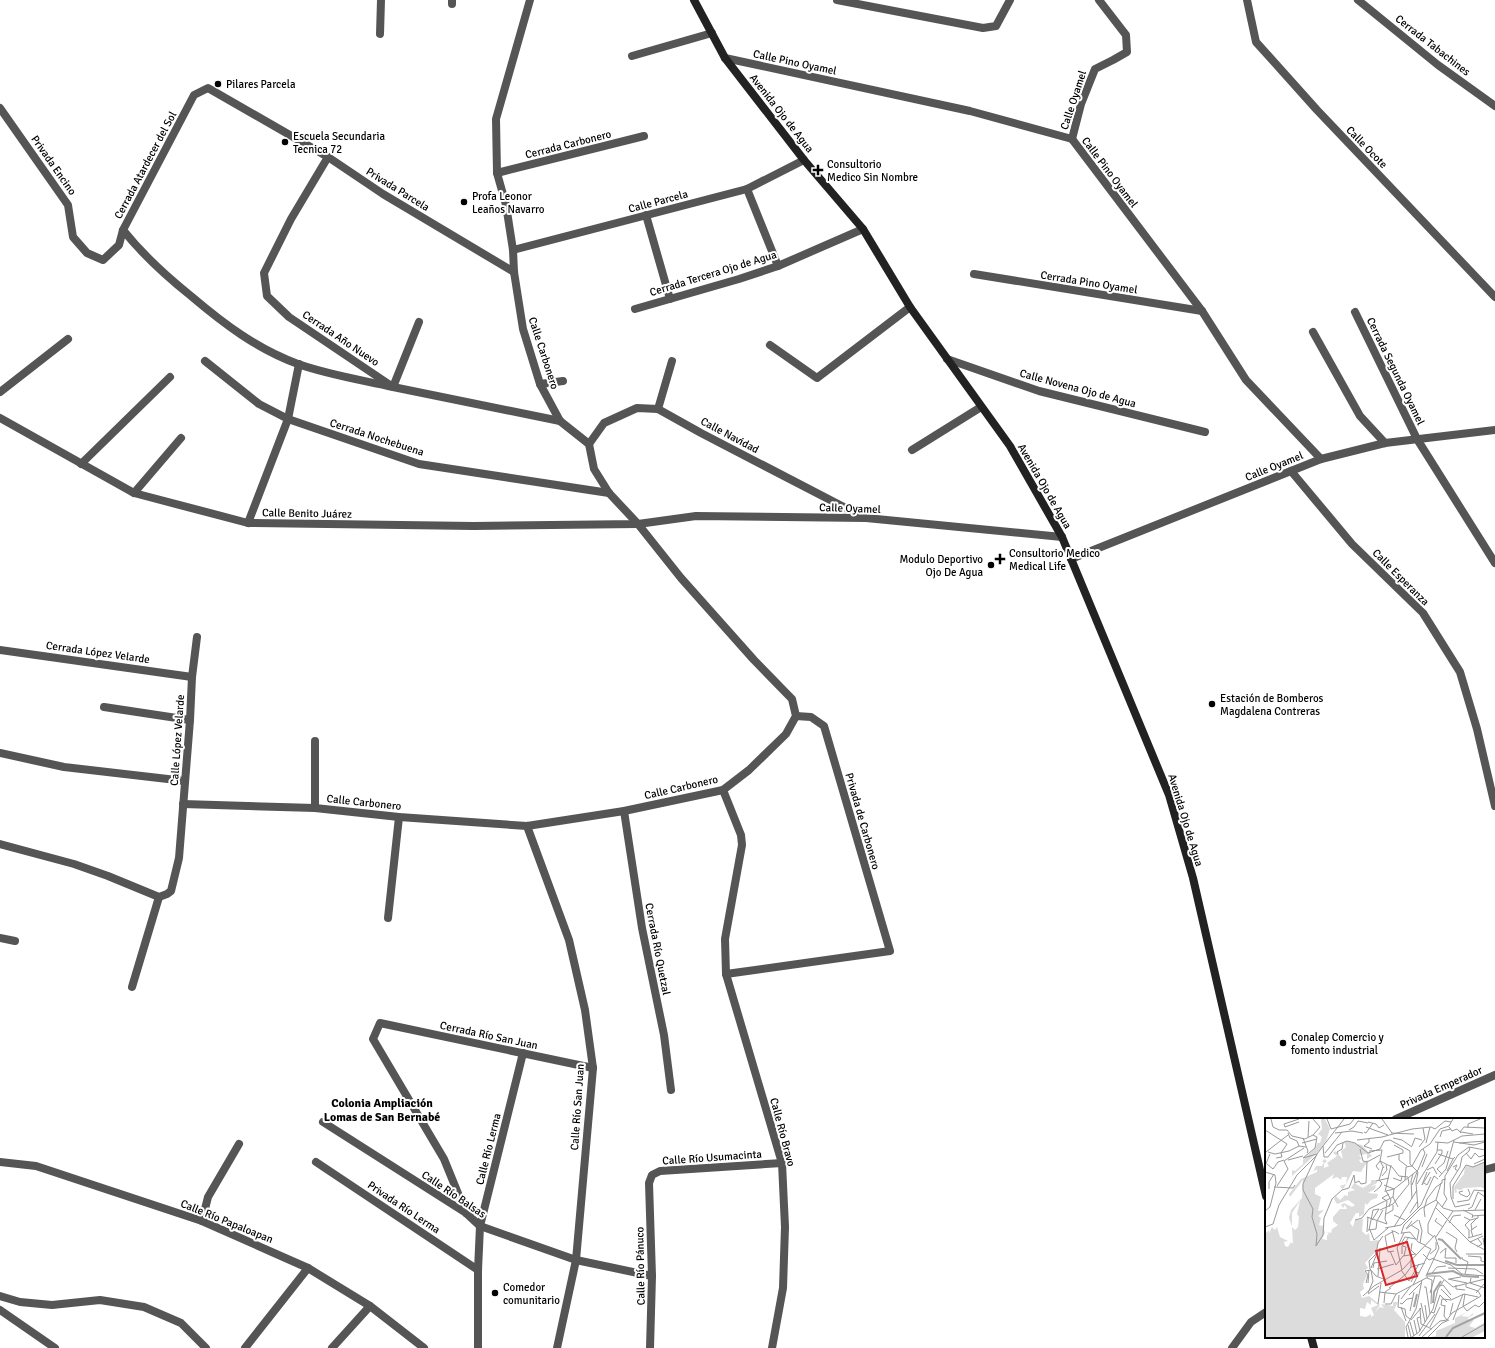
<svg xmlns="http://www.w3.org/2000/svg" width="1495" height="1348" font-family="Signika,sans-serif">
<rect width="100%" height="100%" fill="#fff"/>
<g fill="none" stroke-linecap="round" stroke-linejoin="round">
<g stroke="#555" stroke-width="8">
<path d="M452 0V4"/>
<path d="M837 0 983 28 996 26 1010 0"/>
<path d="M1247 0 1256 42 1317 110 1495 297"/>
<path d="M1358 0 1438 65 1495 106"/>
<path d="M380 34 381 0"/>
<path d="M632 56 712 33"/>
<path d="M725 58 970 111 1072 139 1202 311 1246 380 1321 459"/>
<path d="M0 108 68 205 73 237 87 253 103 260 119 245 123 230 194 95 208 88 328 157 383 194 514 272"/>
<path d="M1072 139 1081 104 1095 69 1113 60 1127 52 1126 35 1099 0"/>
<path d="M328 157 291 219 264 273 267 296 289 317 393 387 560 421"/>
<path d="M497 173 644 136"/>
<path d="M747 189 778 266"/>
<path d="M646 215 670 299"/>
<path d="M123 230C143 255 166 276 191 296 224 324 257 349 298 364 329 375 362 380 393 387L419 322"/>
<path d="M513 250 747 189 804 160"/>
<path d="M974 274 1202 311"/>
<path d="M635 309 739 279 778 266 863 229"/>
<path d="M1355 312 1417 439 1495 563"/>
<path d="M1313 332 1360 416 1385 443"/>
<path d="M770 345 817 378 910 307"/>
<path d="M947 359 1039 391 1205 432"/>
<path d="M205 361 259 404 288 419 419 464 609 493"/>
<path d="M540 384 563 381"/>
<path d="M0 392 68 339"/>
<path d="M658 409 672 361"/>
<path d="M0 418 134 493 248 523 474 526 638 524 696 516 866 518 1062 537"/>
<path d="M589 444 604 423 637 408 658 409 701 433 863 517"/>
<path d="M912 450 981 407"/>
<path d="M81 464 170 377"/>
<path d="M1291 471 1352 544 1423 613 1460 672 1477 729 1495 806"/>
<path d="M134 493 181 438"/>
<path d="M248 523 288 419 299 364"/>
<path d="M1071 559 1321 459 1385 443 1495 430"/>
<path d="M0 650 192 677"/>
<path d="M104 707 190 720"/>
<path d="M0 753 64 767 185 781"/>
<path d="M723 790 741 835 742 845 725 939 726 974 782 1163 785 1227 783 1288 772 1348"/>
<path d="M183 804 315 808 399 817 527 826 624 811 723 790 749 770 786 734 796 716 792 699 754 660 681 578 638 524 609 493 594 469 589 444 560 421 540 384 523 329 514 272 513 250 506 205 497 173 496 119 530 0"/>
<path d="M315 808V741"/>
<path d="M624 811 642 928 664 1035 671 1090"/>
<path d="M527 826 569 940 585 1010 593 1068 576 1260 557 1348"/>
<path d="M0 844 74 864 108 876 159 897 167 894 171 891 179 858 190 720 192 677 197 637"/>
<path d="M388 918 399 817"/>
<path d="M0 938 15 941"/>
<path d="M726 974 890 951 824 726 811 717 796 716"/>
<path d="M132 987 159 897"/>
<path d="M1396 1119 1495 1075"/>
<path d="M323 1122 466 1213 480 1226 576 1260 652 1276"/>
<path d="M0 1162 36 1166 202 1221 308 1268 370 1306 424 1348"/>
<path d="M316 1162 478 1270"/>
<path d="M1484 1170 1495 1167"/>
<path d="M466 1213 444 1159 373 1039 380 1023 593 1068"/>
<path d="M202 1221 208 1197 239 1144"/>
<path d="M0 1296 20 1302 52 1305 100 1300 144 1307 181 1323 206 1348"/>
<path d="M0 1310 55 1348"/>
<path d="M245 1348 308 1268"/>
<path d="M332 1348 370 1306"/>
<path d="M478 1348V1270L480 1226 523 1053"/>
<path d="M650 1348 652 1276 649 1183 652 1175 660 1171 782 1163"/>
<path d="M1232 1348 1251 1322 1266 1312"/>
</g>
<g stroke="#222" stroke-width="8">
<path d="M694 0 725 58 804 160 863 229 910 307 1010 446 1062 537 1169 795 1193 878 1266 1196"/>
<path d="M1311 1337 1314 1348"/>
</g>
</g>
<g fill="#000" stroke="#fff" stroke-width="1.5">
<circle cx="218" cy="84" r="4"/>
<circle cx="285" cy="142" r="4"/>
<path d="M816 164h4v4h4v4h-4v4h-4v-4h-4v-4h4z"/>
<circle cx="464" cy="202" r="4"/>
<path d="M998 553h4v4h4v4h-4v4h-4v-4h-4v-4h4z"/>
<circle cx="991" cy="565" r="4"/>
<circle cx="1212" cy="704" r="4"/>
<circle cx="1283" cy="1043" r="4"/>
<circle cx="495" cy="1293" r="4"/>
</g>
<g text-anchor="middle" stroke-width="4" stroke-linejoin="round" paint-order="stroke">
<g font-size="11" fill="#000" stroke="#fff">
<text transform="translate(1433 45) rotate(38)" y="4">Cerrada Tabachines</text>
<text transform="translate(795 62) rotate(12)" y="4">Calle Pino Oyamel</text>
<text transform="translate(1073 100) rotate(-72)" y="4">Calle Oyamel</text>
<text transform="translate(782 113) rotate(52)" y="4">Avenida Ojo de Agua</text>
<text transform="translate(568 144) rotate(-14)" y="4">Cerrada Carbonero</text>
<text transform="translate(1367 147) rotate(46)" y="4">Calle Ocote</text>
<text transform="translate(54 165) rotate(55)" y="4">Privada Encino</text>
<text transform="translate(145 165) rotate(-62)" y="4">Cerrada Atardecer del Sol</text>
<text transform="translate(1110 172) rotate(53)" y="4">Calle Pino Oyamel</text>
<text transform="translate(398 189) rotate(32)" y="4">Privada Parcela</text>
<text transform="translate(658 201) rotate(-15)" y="4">Calle Parcela</text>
<text transform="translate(713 273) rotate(-17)" y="4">Cerrada Tercera Ojo de Agua</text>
<text transform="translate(1089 282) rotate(9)" y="4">Cerrada Pino Oyamel</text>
<text transform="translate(341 338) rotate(34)" y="4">Cerrada Año Nuevo</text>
<text transform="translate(544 353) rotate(72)" y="4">Calle Carbonero</text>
<text transform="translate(1396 371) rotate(64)" y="4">Cerrada Segunda Oyamel</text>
<text transform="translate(1078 388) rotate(15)" y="4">Calle Novena Ojo de Agua</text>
<text transform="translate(730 435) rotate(28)" y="4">Calle Navidad</text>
<text transform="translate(377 437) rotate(18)" y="4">Cerrada Nochebuena</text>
<text transform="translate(1274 466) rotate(-22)" y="4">Calle Oyamel</text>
<text transform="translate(1045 486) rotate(60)" y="4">Avenida Ojo de Agua</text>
<text transform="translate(850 508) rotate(2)" y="4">Calle Oyamel</text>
<text transform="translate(307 513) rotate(1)" y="4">Calle Benito Juárez</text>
<text transform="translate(1401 577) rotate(45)" y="4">Calle Esperanza</text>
<text transform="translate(98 652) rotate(8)" y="4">Cerrada López Velarde</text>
<text transform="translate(177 740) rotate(-86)" y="4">Calle López Velarde</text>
<text transform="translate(681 787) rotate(-13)" y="4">Calle Carbonero</text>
<text transform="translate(364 802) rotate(6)" y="4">Calle Carbonero</text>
<text transform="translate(1186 820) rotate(73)" y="4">Avenida Ojo de Agua</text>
<text transform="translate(863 821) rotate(74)" y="4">Privada de Carbonero</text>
<text transform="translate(658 949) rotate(79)" y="4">Cerrada Río Quetzal</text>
<text transform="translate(489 1035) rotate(12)" y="4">Cerrada Río San Juan</text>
<text transform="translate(1441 1087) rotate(-24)" y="4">Privada Emperador</text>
<text transform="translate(577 1107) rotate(-86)" y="4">Calle Río San Juan</text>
<text transform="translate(783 1132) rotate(75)" y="4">Calle Río Bravo</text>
<text transform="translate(488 1149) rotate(-76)" y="4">Calle Río Lerma</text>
<text transform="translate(712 1157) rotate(-4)" y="4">Calle Río Usumacinta</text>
<text transform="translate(454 1194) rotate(34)" y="4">Calle Río Balsas</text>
<text transform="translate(404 1207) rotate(34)" y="4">Privada Río Lerma</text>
<text transform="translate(227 1221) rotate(22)" y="4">Calle Río Papaloapan</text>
<text transform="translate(640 1266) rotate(-91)" y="4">Calle Río Pánuco</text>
</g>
<g font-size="11" fill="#000" stroke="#fff" text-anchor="start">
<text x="226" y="88">Pilares Parcela</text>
<text x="293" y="140">Escuela Secundaria<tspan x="293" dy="13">Tecnica 72</tspan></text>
<text x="827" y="168">Consultorio<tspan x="827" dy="13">Medico Sin Nombre</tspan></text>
<text x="472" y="200">Profa Leonor<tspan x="472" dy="13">Leaños Navarro</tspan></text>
<text x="1009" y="557">Consultorio Medico<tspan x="1009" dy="13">Medical Life</tspan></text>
<text x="983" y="563" text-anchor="end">Modulo Deportivo<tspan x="983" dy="13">Ojo De Agua</tspan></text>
<text x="1220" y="702">Estación de Bomberos<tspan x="1220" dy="13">Magdalena Contreras</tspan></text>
<text x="1291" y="1041">Conalep Comercio y<tspan x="1291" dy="13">fomento industrial</tspan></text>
<text x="503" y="1291">Comedor<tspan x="503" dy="13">comunitario</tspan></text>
</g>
<g font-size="12" font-weight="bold" fill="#000" stroke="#fff">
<text x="382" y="1107">Colonia Ampliación<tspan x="382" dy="14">Lomas de San Bernabé</tspan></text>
</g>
</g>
<g transform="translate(1265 1118)">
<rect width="220" height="220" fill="#fff"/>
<path d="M56 1H60L65 11 61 23 53 34 27 58V52L30 53 38 46V42L51 29 52 25H55L57 19 53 16 57 11ZM79 23 97 27 107 38 102 41V36L94 37 97 41 94 42 96 45 103 42 96 54 88 53 79 70 77 71 75 68 81 66 82 59H77L76 62 72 59 67 61 69 56 50 70V76L56 79 53 93 59 92 53 98 56 100 54 107 58 108 60 115 57 121 62 122V117L64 116 62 114 66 115 67 111 73 107 68 103V99L75 91H82L80 87 78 90 76 87 79 85 87 89 90 87 83 82 72 86 69 81 71 78 75 82 80 77 83 78V74L90 72 86 70 89 65 98 70 106 65V62H111L112 65 105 69 111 67 110 71 103 75 113 76 112 80 106 82 102 87 100 85 99 96 94 99V95H91L85 105 88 109 90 102 98 101 97 113 101 117 104 115 105 123 114 122 111 133 100 145 103 150 99 153 102 157 98 166 99 171 95 174 97 180 104 178 115 187 110 194 115 189 119 190 116 186 128 188V184H133L129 192 140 204V219H0V112L1 115 4 112V115L7 109 10 112 12 109 15 119 23 123 19 124 20 128 23 129 26 124 28 126 27 109 30 112 33 109 34 99 32 96 35 83 27 95V108L24 100 26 92 37 80 38 62 25 79 24 76 36 61 52 54V51L48 54 51 48H57L59 44H57L59 41 62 43 59 46V50L64 48 62 45 72 38 68 35 70 33 78 41 76 33 81 29ZM106 182 113 187 106 190 109 197 106 199V196L101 199 95 198V190L100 191 102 184 106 187ZM220 44V71L216 69 199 70 196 72 191 71 192 74 190 75 189 69 199 56 200 48 208 49ZM202 194 196 198 204 199 208 195V197L202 201 209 202 204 208 210 210 220 204V213L208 219H166L171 218V213L190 205V200Z" fill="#dcdcdc" fill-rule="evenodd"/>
<path fill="none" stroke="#a3a3a3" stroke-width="2" d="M173 121 177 122 196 141M180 143 192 147H220M162 156 188 153 198 158 214 159M168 185 169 174 176 163M149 189 152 176M181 219 188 210 220 195"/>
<path fill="none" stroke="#999" stroke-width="1" d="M6 1 8 9 14 12H22L27 18 40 21 48 17 52 19 50 30 38 40 52 36 58 28M62 1 66 11 85 6 89 1M79 1 58 28 59 39H63L72 27 82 23 90 25 103 35 115 31 119 23 125 22 145 33V46L147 48 156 32 165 26 175 11 184 8 188 1M117 1 127 15M103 4 111 6 114 10 119 7M20 9 19 6 34 1M20 9 34 4M101 9 123 17M184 9 187 13 192 11 196 15M203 10V6L215 1M0 12 22 26M84 12 89 9 93 3 103 5M99 14 101 15 108 5M195 14 199 9 220 10M196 14 208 16M23 15 25 20 32 23 34 28 41 29M70 15 87 13 98 15M126 15 149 16M48 17 55 9 48 1M43 19 44 3M175 19 177 13 186 11M38 20 43 33 42 35M104 20V24L99 28 107 31M128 20 137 22 147 29M92 22 117 19 147 11 166 9 170 11 180 3 186 4M170 24 183 25 197 18 220 16M189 24 209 27 220 24M37 25 52 21M161 25 165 9M194 25 220 23M147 28 150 20 157 22M154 29 160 21 158 10M104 33 117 32 115 43 127 49 134 58 143 59M1 34 23 17M3 34 10 36 24 33 34 28M60 35 77 14M201 35 206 41 210 35 214 39 220 37M73 36 72 34 77 31 78 25M134 36V42L142 48M173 36 188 41 190 39M122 39 138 35V32L129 27M11 40 17 39 16 35 22 26M23 42 38 38M19 43 39 30M102 44 115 37M2 46 8 51 13 44 19 42M170 46 177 35V32H172M209 46 220 41M201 47 208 49 220 44M0 48 5 36M147 48 153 54 151 65 153 90M157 49 162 36M188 49 192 47 190 51 193 53M114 52 111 48 115 43 119 50M153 52 160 35 158 31M162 52 168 49 172 56M182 53 188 41M0 54 10 57 11 65 5 89 0 93M162 54 157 67 165 54M177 56 172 51 179 45 183 33M117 58 122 52 121 47M174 59 181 51 189 22M128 60 136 63 137 58M114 62 118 49M140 62 141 49 147 48M111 63 124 60M159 65 162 67 166 59M152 66 172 34 173 24M119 67 129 71 128 79 133 89M147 67 152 54M12 68 23 51 19 43M9 69 28 70 30 67M4 71V64L9 56M198 73 194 74 195 76 202 79 205 76 203 71M109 74 115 69 117 65 114 62M120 74 126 47M147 81 146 63 148 56M188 81V68L201 47M171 82 176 65M192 84 204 82 209 72 220 73M14 87 32 57 52 37M124 89 126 82 121 73 129 71 153 52M170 89 205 124 220 132M177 89 182 81 179 76 180 58 193 37 204 29 220 32M190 89 186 79 185 65 195 49 197 39 204 33 205 29M190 89 205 86M203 91 207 89 213 74 220 79M115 92 128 86 144 66 143 60M198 92 208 97 207 100M210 92 216 81M188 93 220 92M145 95 152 84M121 96 128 92V87M129 97 140 102M207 98 220 97M102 99 122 106 120 101 122 83 117 80 124 76M160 99 159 91 162 81 171 69 177 65V62L181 61M199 99 205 102 213 100V98M172 100 170 103 178 109M90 102 97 100 104 91 128 79M107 102 114 91M154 102 157 113 155 125M112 103 118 92M147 103 141 111 153 102M184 105 188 98 196 97M146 107 154 112 152 122M0 109 8 106 14 87M129 109 152 72M120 110 136 107 156 87 169 58 173 61M103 112 111 111 112 103M104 112 108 92 114 91M105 112 109 122 123 110M127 112 130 124M207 112 206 106 212 100M102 114 103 99M181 114 192 121 190 130 192 134M137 115 145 114 153 124 160 127M136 116 139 107 155 91 171 82 178 90 188 93 171 119M118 118 113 125 111 136 104 143 105 151 111 158 121 162M120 118 123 134 129 133M120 118 129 113 134 116M170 118 174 130 161 158H175L188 169 220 161M169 119 163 115V106L173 84M208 119 206 112 212 108M203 120 217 116M204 120V112L200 107 205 102M218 120 220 132M137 124 140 119 151 121M205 124 218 118M147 125 146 132 150 136M51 128 58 117 59 100 67 81 77 72 84 70 89 57 90 65 94 63 96 66 101 65 102 44 98 43 95 31M51 128 52 116 47 99 48 91 38 72V66L52 36M138 128 141 129 139 138M212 129 217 126 213 121M125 133 131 147 138 138 151 136M175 135 181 130 180 140H191V145M137 136V128L144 119M158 136 164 142 169 140M165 136 171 131V124M201 136H220M203 138 216 139V143L220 144M197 139V141L203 144 200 156M168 141 186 147 197 156 220 158M146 149 160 145M106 150 113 133M108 150 109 145 122 143M183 150 210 151 218 156M112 151 129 146M136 152 144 163 154 146M137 152 132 130 139 115M167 155 172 149 181 148M140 157 146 149V141M113 158 115 130M162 160 167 162 166 186M206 160 205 165 220 170M183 161 202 165M184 161 196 159M146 164 151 154 154 155M101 165 103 157 100 153 106 152M103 165 104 152M148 167 166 131 160 128M191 167V171L200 172M174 168 178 167 186 177M159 169H161L165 196M124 170 140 157M176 171 186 181M114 174 131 176M103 175 108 163 106 152M165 175 170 158M211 175 220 165M103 176 114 168M134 177 133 189 140 191 141 198 145 201M144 177 156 165M98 178 109 168 137 152 170 117M136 181 146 168M119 185 120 174 126 170M135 185 137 186 142 181 148 180M156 185 160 204M113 186 116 165M120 186H126L131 176 163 159M160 187 162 201M180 187 179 198 182 202M180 188 176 187 177 181 186 182 199 176 213 179M198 188 202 193 210 187 214 189 220 183M198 188 200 176M136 189 141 203M155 190 156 206 167 211M145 193 149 174M166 194 169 195 175 177 182 184M185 197 188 185M146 202 156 190M149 202 152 216M182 202 187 195 216 178 213 173 201 169V166M188 202 198 176M145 204 149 218M143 207 146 219M165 209 175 189M155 213 152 200 155 199M154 218 170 196M143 219 141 209 151 191 157 162M147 219 154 214 168 191 173 171 179 162M157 219 175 203 182 202M163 219 177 205 184 202M197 219 220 206"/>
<path fill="#d62828" fill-opacity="0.15" stroke="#d62828" stroke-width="2" d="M142 124 152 158 121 167 111 133Z"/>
<rect width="220" height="220" fill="none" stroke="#000" stroke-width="2"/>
</g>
</svg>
